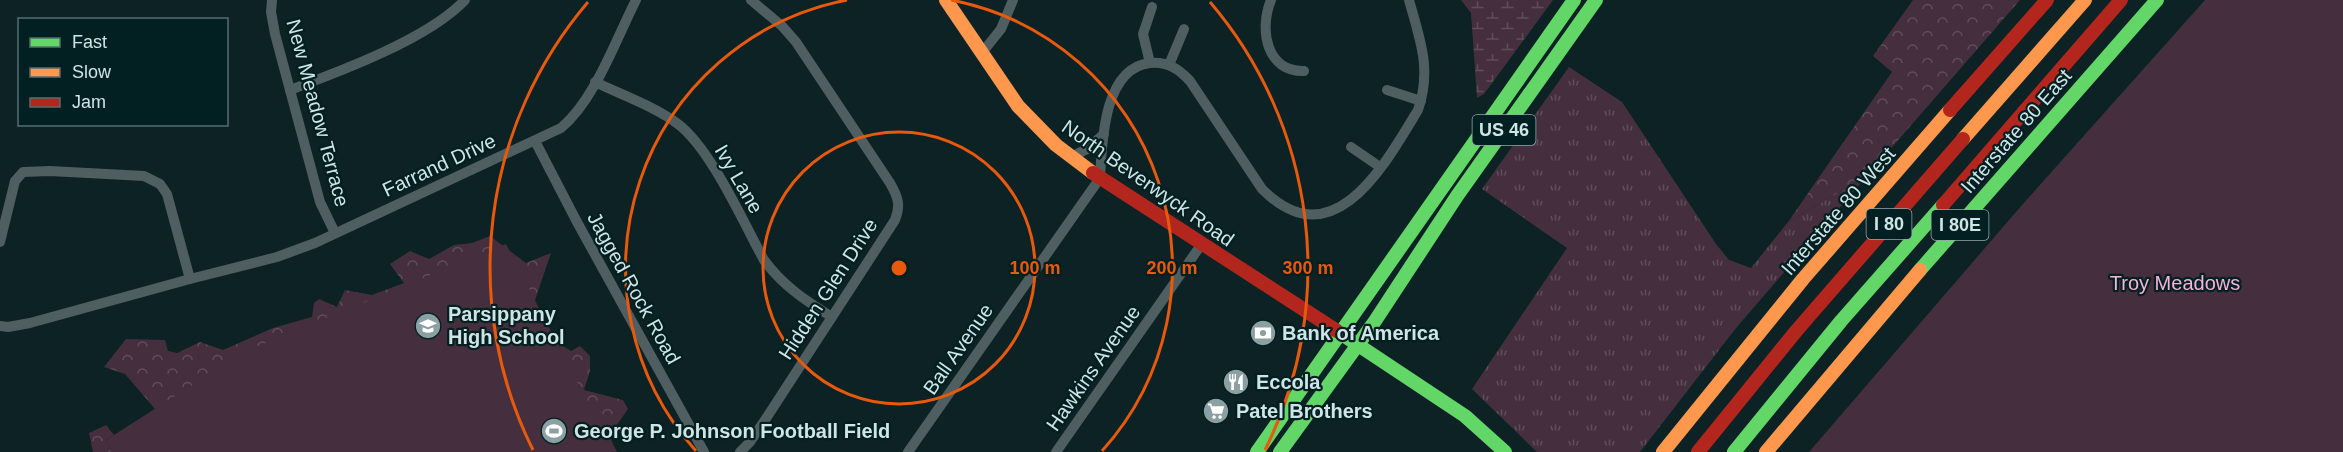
<svg xmlns="http://www.w3.org/2000/svg" width="2343" height="452" font-family="Helvetica,sans-serif">
<defs>
<pattern id="grass-tufts" width="24" height="20" patternUnits="userSpaceOnUse" patternTransform="scale(1.5)"><rect width="24" height="20" fill="#452f3e"/><path d="M3 7l-1-3M5 7V3M7 7l1-3M15 17l-1-3M17 17v-4M19 17l1-3" fill="none" stroke="#5f4d5a"/></pattern>
<pattern id="forest-crowns" width="20" height="18" patternUnits="userSpaceOnUse" patternTransform="scale(1.5)"><rect width="20" height="18" fill="#452f3e"/><path d="M2 6a3 3 0 1 1 6 0M12 15a3 3 0 1 1 6 0" fill="none" stroke="#5f4d5a"/></pattern>
<pattern id="wetland-marsh" width="20" height="14" patternUnits="userSpaceOnUse" patternTransform="scale(1.5)"><rect width="20" height="14" fill="#452f3e"/><path d="M1 5h8M5 5V1M11 12h8M15 12V8" fill="none" stroke="#5f4d5a"/></pattern>
</defs>
<rect width="100%" height="100%" fill="#0c2224"/>
<path fill="url(#grass-tufts)" d="M1569 67 1622 102 1716 244 1729 260 1751 268 1788 222 1867 176 1736 328 1640 452H1537L1472 389 1567 248 1482 189Z"/>
<g fill="url(#forest-crowns)">
<path d="M1913 0H2020L1867 176 1788 222 1892 72 1873 56Z"/>
<path d="M490 236 526 263 551 253 535 300 547 336 571 351 580 346 590 356V371L584 390 623 400 628 409 609 436 617 452 162 417 125 374 104 367 126 339 165 340 168 351 177 353 200 342 223 350 273 328 312 317 314 303 319 299 337 307 345 290 372 295 404 283 390 264 410 251 429 259 454 245 472 243Z"/>
<path d="M106 425 114 435 106 440 112 452H93L89 433Z"/>
</g>
<path fill="url(#wetland-marsh)" d="M1461 0H1553L1484 94 1477 98 1471 13Z"/>
<g fill="#452f3e">
<path d="M2205 0H2343V452H1809L2022 205Z"/>
<path d="M506 244 613 452H112L106 440 244 352Z"/>
</g>
<g fill="none" stroke-linecap="round" stroke-linejoin="round">
<g stroke="#4f5e60" stroke-width="10">
<path d="M272 0 271 12 275 34 320 202 335 233"/>
<path d="M1271 0C1259 29 1266 72 1304 71"/>
<path d="M981 54 1001 29 1013 0"/>
<path d="M1150 63 1143 34 1152 7"/>
<path d="M1169 65 1184 29"/>
<path d="M595 82C622 95 654 106 678 124 711 149 743 222 764 260 782 285 806 301 832 317"/>
<path d="M290 90C341 71 428 39 465 0"/>
<path d="M1387 90 1421 101"/>
<path d="M535 141 577 222 704 452"/>
<path d="M1351 147 1380 167"/>
<path d="M1071 157 1087 149 1104 134"/>
<path d="M0 242 15 181 23 172 50 171 144 176 160 184 167 194 190 279 30 323 8 327 0 326"/>
<path d="M190 279 277 257 315 243 561 128C595 100 616 39 636 0"/>
<path d="M740 452 750 442 767 417 895 220C901 205 898 197 890 183L796 42 782 26 751 0"/>
<path d="M908 452 1100 178C1102 144 1103 68 1150 63 1167 61 1179 69 1190 81L1262 189C1333 260 1384 166 1418 110 1432 69 1420 40 1409 0"/>
<path d="M1056 452 1201 245"/>
</g>
<g stroke="#63d668" stroke-width="14">
<path d="M1920 270 2157 0"/>
<path d="M1337 331 1465 416 1505 452"/>
<path d="M1257 452 1574 0"/>
<path d="M1280 452 1375 321 1457 196 1596 0"/>
<path d="M1734 452 1841 321 1943 205"/>
</g>
<g stroke="#ff974d" stroke-width="14">
<path d="M946 0 1018 106 1056 145 1093 173"/>
<path d="M1963 139 2085 0"/>
<path d="M1663 452 1803 279 1950 110"/>
<path d="M1766 452 1920 270"/>
</g>
<g stroke="#b3261e" stroke-width="14">
<path d="M1950 110 2047 0"/>
<path d="M1093 173 1337 331"/>
<path d="M1943 205 2121 0"/>
<path d="M1698 452 1797 330 1963 139"/>
</g>
</g>
<g fill="none" stroke="#e8590c" stroke-width="3">
<circle cx="899" cy="268" r="136"/>
<path d="M696 451A273 273 0 0 1 847 0M951 0A273 273 0 0 1 1102 451"/>
<path d="M533 450A409 409 0 0 1 588 2M1210 2A409 409 0 0 1 1265 450"/>
</g>
<defs>
<g id="school-disc" transform="scale(1.35)"><circle r="9.5" fill="#8ba0a2" stroke="#021f22"/><path d="M0-5L7-2L0 1L-7-2ZM-4 1L0 2.5L4 1V4Q0 6-4 4Z" fill="#fff"/></g>
<g id="bank-disc" transform="scale(1.35)"><circle r="9.5" fill="#8ba0a2" stroke="#021f22"/><path d="M-6-4H6V4H-6ZM0-2.3a2.3 2.3 0 1 0 0 4.6a2.3 2.3 0 1 0 0-4.6Z" fill="#fff"/></g>
<g id="restaurant-disc" transform="scale(1.35)"><circle r="9.5" fill="#8ba0a2" stroke="#021f22"/><path d="M-5-6h1v4h1v-4h1v4h1v-4h1v5L-1.5 .5V6h-2V.5L-5-1ZM5-6V6H3V1.5H1.5Q1.5-4 5-6Z" fill="#fff"/></g>
<g id="supermarket-disc" transform="scale(1.35)"><circle r="9.5" fill="#8ba0a2" stroke="#021f22"/><path d="M-6-5.5h2.5l.6 2H6L4.5 2H-2.5L-4.4-4H-6ZM-1.5 3.2a1.3 1.3 0 1 0 .1 0ZM3 3.2a1.3 1.3 0 1 0 .1 0Z" fill="#fff"/></g>
<g id="stadium-disc" transform="scale(1.35)"><circle r="9.5" fill="#8ba0a2" stroke="#021f22"/><path d="M0-5a6.5 5 0 1 0 0 10a6.5 5 0 1 0 0-10ZM-3.5-1.8h7v3.6h-7Z" fill="#fff"/></g>
</defs>
<g fill-rule="evenodd">
<use href="#school-disc" x="428" y="326"/>
<use href="#bank-disc" x="1263" y="333"/>
<use href="#restaurant-disc" x="1236" y="382"/>
<use href="#supermarket-disc" x="1216" y="411"/>
<use href="#stadium-disc" x="554" y="431"/>
</g>
<g text-anchor="middle" stroke-width="4.5" stroke-linejoin="round" paint-order="stroke">
<g fill="#021f22" stroke="#92a9ab" stroke-width="1.5">
<rect x="1472.5" y="115" width="63" height="30" rx="4.5"/>
<rect x="1866.5" y="209" width="45" height="30" rx="4.5"/>
<rect x="1931.5" y="210" width="57" height="30" rx="4.5"/>
</g>
<g font-size="18" font-weight="bold" fill="#cfe4e6">
<text x="1504" y="136">US 46</text>
<text x="1889" y="230">I 80</text>
<text x="1960" y="231">I 80E</text>
</g>
<g font-size="20" fill="#cfe4e6" stroke="#021f22">
<text transform="translate(318 113) rotate(75)" y="7">New Meadow Terrace</text>
<text transform="translate(2016 131) rotate(-49)" y="7">Interstate 80 East</text>
<text transform="translate(439 165) rotate(-25)" y="7">Farrand Drive</text>
<text transform="translate(739 179) rotate(60)" y="7">Ivy Lane</text>
<text transform="translate(1148 183) rotate(35)" y="7">North Beverwyck Road</text>
<text transform="translate(1838 211) rotate(-49)" y="7">Interstate 80 West</text>
<text transform="translate(634 288) rotate(61)" y="7">Jagged Rock Road</text>
<text transform="translate(828 289) rotate(-57)" y="7">Hidden Glen Drive</text>
<text transform="translate(958 349) rotate(-55)" y="7">Ball Avenue</text>
<text transform="translate(1093 368) rotate(-55)" y="7">Hawkins Avenue</text>
</g>
<g font-size="20" fill="#f4b3d7" stroke="#021f22">
<text x="2175" y="290">Troy Meadows</text>
</g>
<g font-size="20" font-weight="bold" fill="#cfe4e6" stroke="#021f22" text-anchor="start">
<text x="448" y="321">Parsippany<tspan x="448" dy="23">High School</tspan></text>
<text x="1282" y="340">Bank of America</text>
<text x="1256" y="389">Eccola</text>
<text x="1236" y="418">Patel Brothers</text>
<text x="574" y="438">George P. Johnson Football Field</text>
</g>
</g>
<circle cx="899" cy="268" r="9" fill="#e8590c" stroke="#021f22" stroke-width="3"/>
<g font-size="18" text-anchor="middle" font-weight="bold" fill="#e8590c" stroke="#021f22" stroke-width="4.5" stroke-linejoin="round" paint-order="stroke">
<text x="1035" y="274">100 m</text>
<text x="1172" y="274">200 m</text>
<text x="1308" y="274">300 m</text>
</g>
<rect x="18" y="18" width="210" height="108" fill="#021f22" stroke="#546e70" stroke-width="1.5"/>
<rect x="30" y="38" width="30" height="9" fill="#63d668" stroke="#546e70" stroke-width="1.5"/>
<text x="72" y="48" font-size="18" fill="#cfe4e6">Fast</text>
<rect x="30" y="68" width="30" height="9" fill="#ff974d" stroke="#546e70" stroke-width="1.5"/>
<text x="72" y="78" font-size="18" fill="#cfe4e6">Slow</text>
<rect x="30" y="98" width="30" height="9" fill="#b3261e" stroke="#546e70" stroke-width="1.5"/>
<text x="72" y="108" font-size="18" fill="#cfe4e6">Jam</text>
</svg>
